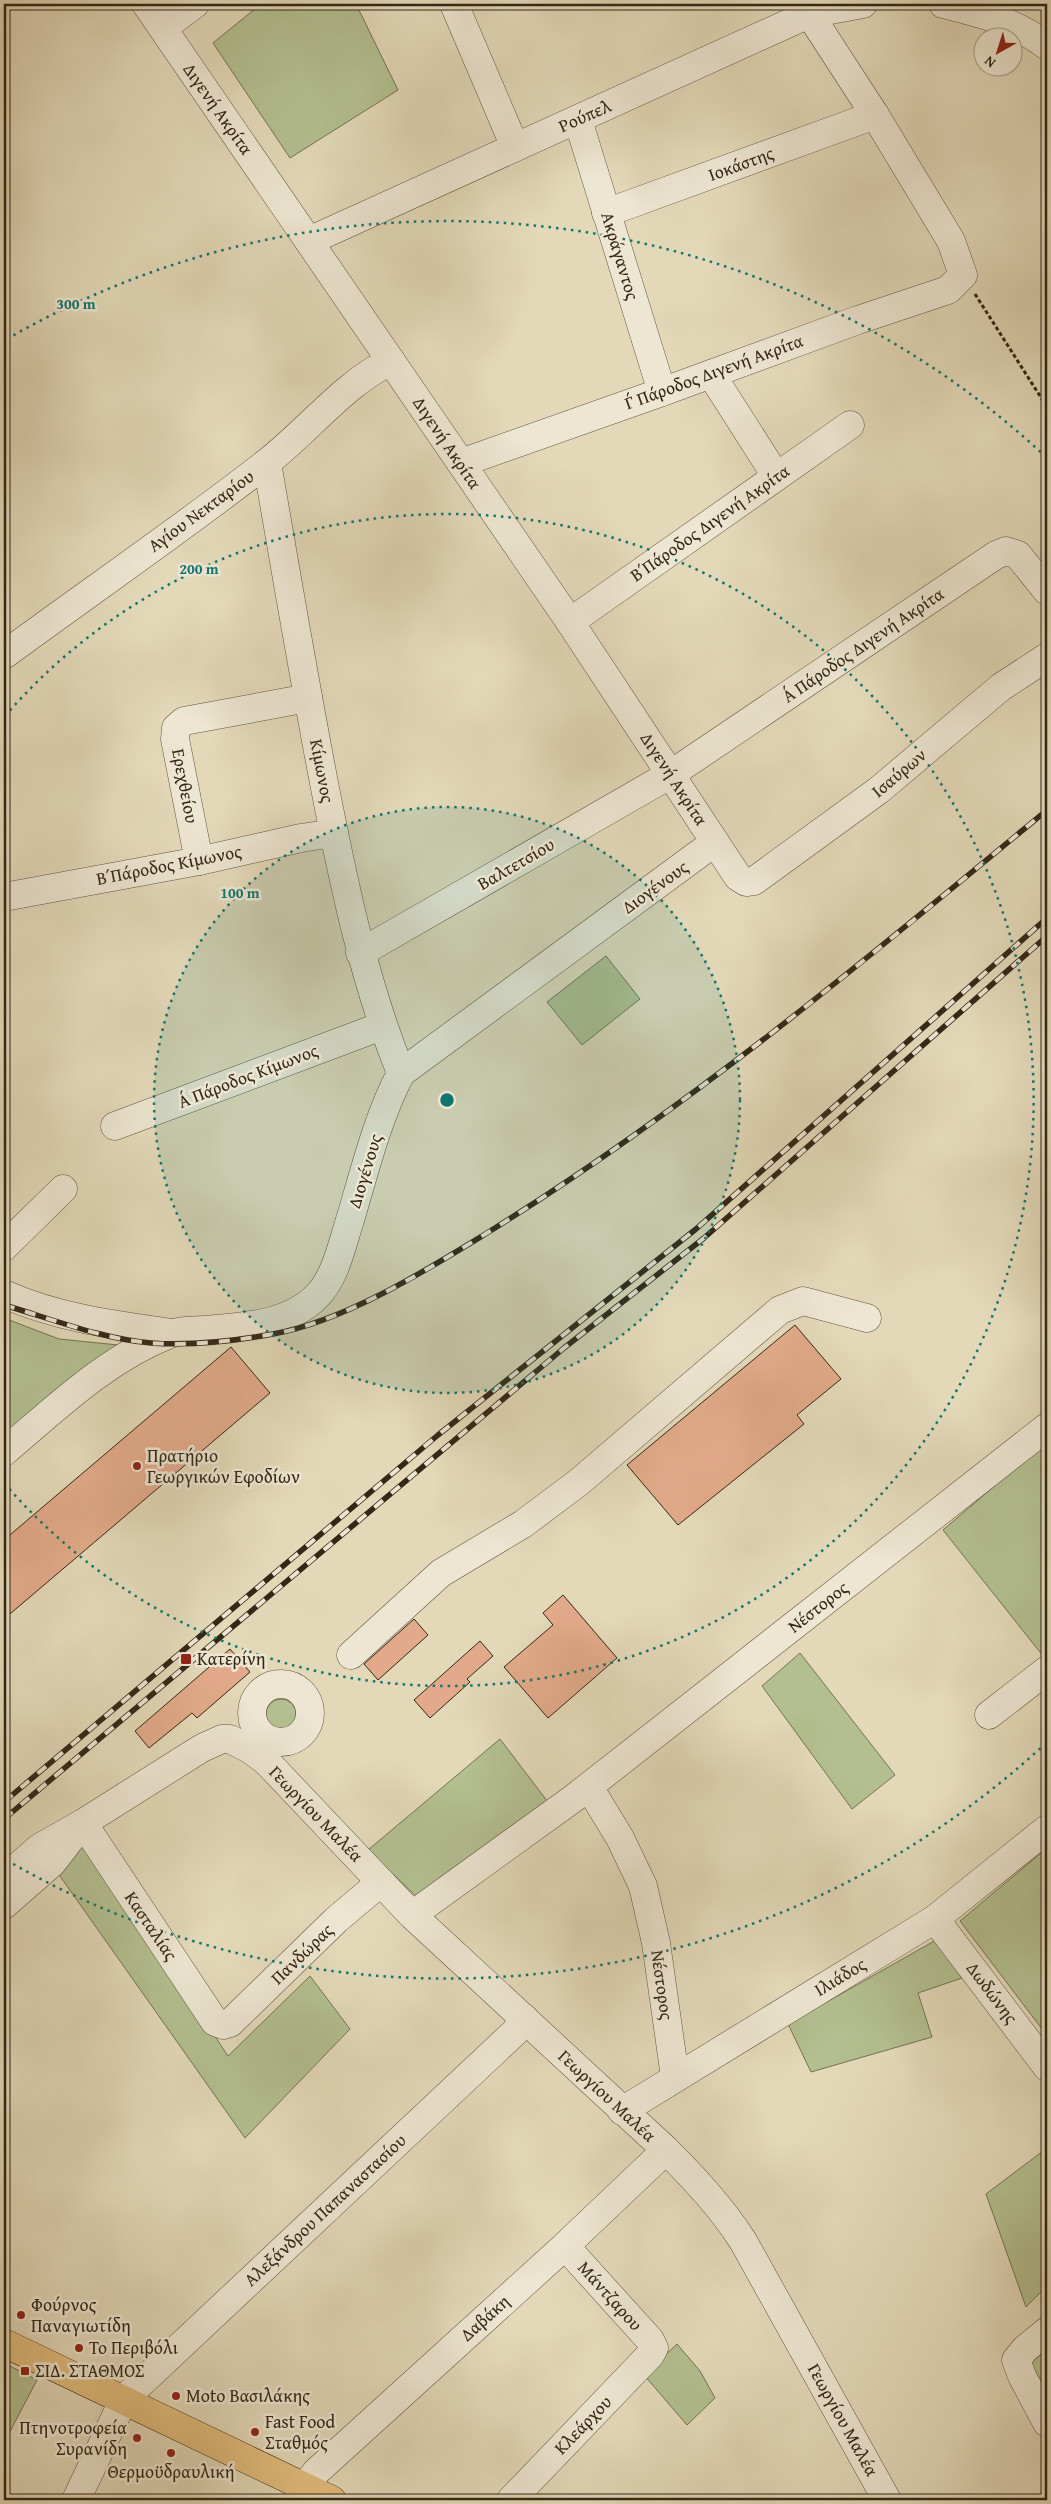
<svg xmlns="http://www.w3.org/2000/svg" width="1051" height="2504" font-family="'Gentium Book Plus',serif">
<rect width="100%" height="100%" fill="#e3d9b9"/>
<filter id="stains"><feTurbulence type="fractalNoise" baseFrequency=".004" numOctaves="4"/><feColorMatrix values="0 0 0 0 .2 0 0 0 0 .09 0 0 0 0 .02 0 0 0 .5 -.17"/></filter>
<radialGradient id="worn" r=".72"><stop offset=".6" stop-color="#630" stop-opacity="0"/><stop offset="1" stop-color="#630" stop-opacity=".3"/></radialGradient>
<g fill="#b3bf90" stroke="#737353">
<path d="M261 4H356L398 90 290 158 213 43Z"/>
<path d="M606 956 640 999 582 1045 547 1002Z"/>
<path d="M4 1318 59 1339 128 1346 4 1436Z"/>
<path d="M1047 1441V1661L943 1530Z"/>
<path d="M800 1653 895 1775 852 1809 762 1686Z"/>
<circle cx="281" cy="1714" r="15"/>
<path d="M500 1739 551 1806 420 1900 368 1850Z"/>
<path d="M87 1843 228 2056 310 1976 350 2029 245 2138 55 1869Z"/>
<path d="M1047 1848V2031L1045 2033 960 1921Z"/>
<path d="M936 1940 962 1978 918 1993 932 2037 811 2072 788 2024Z"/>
<path d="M1047 2148V2286L1026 2307 986 2194Z"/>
<path d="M677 2344 700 2371 715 2398 687 2425 644 2375Z"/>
<path d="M1047 2349V2393L1031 2363Z"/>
<path d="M6 2364 37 2380 6 2439 4 2438V2367Z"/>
</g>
<g fill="#e2aa8a" stroke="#332716">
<path d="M795 1325 841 1379 797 1415 804 1424 678 1525 627 1465Z"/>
<path d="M231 1347 270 1393 4 1619V1540Z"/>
<path d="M563 1595 617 1658 548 1718 504 1667 553 1625 543 1613Z"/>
<path d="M414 1619 428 1635 378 1680 364 1664Z"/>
<path d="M480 1641 493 1656 467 1679 470 1682 430 1718 414 1700Z"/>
<path d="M230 1649 250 1672 197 1718 192 1713 149 1748 135 1731Z"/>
</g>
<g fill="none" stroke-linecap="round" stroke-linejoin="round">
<g stroke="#5f543f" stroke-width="29">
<g id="minor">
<path d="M146 4 570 622 738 877 746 882 754 881 879 790 1001 687 1047 657"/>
<path d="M454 4 515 147"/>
<path d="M943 4C979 13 1017 22 1047 46"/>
<path d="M163 28 195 4"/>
<path d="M578 120 662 392"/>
<path d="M606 213 875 115"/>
<path d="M309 241 809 14 863 4"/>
<path d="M711 374 776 476"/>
<path d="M267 463C286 572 304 680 325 788 344 885 364 981 401 1073"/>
<path d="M461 463 662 392 858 320 948 290 963 275 951 241 875 115 803 4"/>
<path d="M570 622 850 425"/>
<path d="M4 655C91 591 180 530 265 464 307 432 343 384 391 361"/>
<path d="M199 861 175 739 176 728 184 721 308 698"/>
<path d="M4 897 199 861 301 838 334 833"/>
<path d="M360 953 671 774 996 555 1006 551 1018 555 1047 591"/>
<path d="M115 1126 382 1026"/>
<path d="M4 1247 63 1189"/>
<path d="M4 1294C58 1318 114 1325 172 1333"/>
<path d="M4 1452C55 1409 106 1359 170 1334 180 1330 193 1331 204 1330 242 1327 289 1325 317 1296 336 1277 342 1244 350 1220 365 1170 377 1119 401 1073L715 842"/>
<path d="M351 1655 441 1573 523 1524 579 1482 780 1310 803 1301 867 1318"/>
<circle cx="281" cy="1713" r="29"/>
<path d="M989 1715 1047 1670"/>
<path d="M589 1787 620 1838 643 1886 656 1943 675 2077"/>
<path d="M83 1823 215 2022 223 2025 230 2023 336 1920 381 1882"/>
<path d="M4 1879 39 1848 83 1823 202 1748 222 1739H230L251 1750 267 1762 412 1915 666 2150C695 2179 721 2207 743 2241L887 2500"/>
<path d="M4 1905 52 1863 76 1832"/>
<path d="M412 1915 574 1798 1047 1427"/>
<path d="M935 1919 1047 2067"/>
<path d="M622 2111 935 1919 1047 1829"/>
<path d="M1047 2331 1025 2349 1016 2360 1022 2376 1047 2423"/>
<path d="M305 2487 316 2472 565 2246 666 2150"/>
<path d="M76 2500 124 2399 515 2032 524 2018"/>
<path d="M511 2500 650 2355 654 2348 650 2340 565 2246"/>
</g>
</g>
<g stroke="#332716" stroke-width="29">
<path id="major" d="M4 2343 332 2500"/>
</g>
<path stroke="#332716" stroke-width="3" stroke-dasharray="4 2.5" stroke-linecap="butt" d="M975 294 1047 407"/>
<use href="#minor" stroke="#ede6d2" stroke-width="28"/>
<use href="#major" stroke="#e2bc7c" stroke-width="28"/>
<g stroke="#332716" stroke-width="5.5">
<g id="rail">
<path d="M4 1305C52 1319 102 1339 151 1343 191 1346 234 1341 273 1334 345 1321 425 1271 487 1233 687 1109 867 959 1047 810"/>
<path d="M4 1802 438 1435 696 1229 1047 918"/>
<path d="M4 1819 564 1348 704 1238 1047 936"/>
</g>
</g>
<use href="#rail" stroke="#ede6d2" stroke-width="4" stroke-dasharray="11" stroke-linecap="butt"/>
</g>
<circle cx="447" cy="1100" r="293" fill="#0f766e" fill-opacity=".12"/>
<g fill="none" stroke="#0f766e" stroke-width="2.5" stroke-dasharray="2.5 5">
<circle cx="447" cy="1100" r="293"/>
<path d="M5 716A586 586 0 1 1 5 1484"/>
<path d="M1046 1743A879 879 0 0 1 8 1861M7 339A879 879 0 0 1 1046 457"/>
</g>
<g fill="#8f2418" stroke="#ede6d2" stroke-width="2">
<circle cx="137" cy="1466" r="5"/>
<rect x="180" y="1653" width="12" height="12" rx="2.5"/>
<circle cx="21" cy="2315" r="5"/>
<circle cx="79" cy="2348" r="5"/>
<rect x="20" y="2366" width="10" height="10" rx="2.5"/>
<circle cx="176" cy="2396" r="5"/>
<circle cx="255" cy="2432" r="5"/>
<circle cx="137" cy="2438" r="5"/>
<circle cx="171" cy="2453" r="5"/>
</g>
<g text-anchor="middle" stroke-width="5" stroke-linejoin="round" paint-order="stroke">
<g font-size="18" fill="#332716" stroke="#ede6d2">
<text transform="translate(218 109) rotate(55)" y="6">Διγενή Ακρίτα</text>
<text transform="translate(585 116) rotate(-24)" y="6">Ρούπελ</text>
<text transform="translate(741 164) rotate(-20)" y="6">Ιοκάστης</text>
<text transform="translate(620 256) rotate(73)" y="6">Ακράγαντος</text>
<text transform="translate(714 372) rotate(-20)" y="6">Γ΄ Πάροδος Διγενή Ακρίτα</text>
<text transform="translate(447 443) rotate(56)" y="6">Διγενή Ακρίτα</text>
<text transform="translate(201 511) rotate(-36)" y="6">Αγίου Νεκταρίου</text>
<text transform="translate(710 523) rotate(-35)" y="6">Β΄ Πάροδος Διγενή Ακρίτα</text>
<text transform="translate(863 645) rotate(-34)" y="6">Α΄ Πάροδος Διγενή Ακρίτα</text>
<text transform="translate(322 771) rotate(79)" y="6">Κίμωνος</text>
<text transform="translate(899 773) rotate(-40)" y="6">Ισαύρων</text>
<text transform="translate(674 779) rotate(57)" y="6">Διγενή Ακρίτα</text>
<text transform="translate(185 786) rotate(79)" y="6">Ερεχθείου</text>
<text transform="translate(516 864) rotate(-30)" y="6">Βαλτετσίου</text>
<text transform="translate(169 865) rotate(-11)" y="6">Β΄ Πάροδος Κίμωνος</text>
<text transform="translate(655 887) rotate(-36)" y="6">Διογένους</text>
<text transform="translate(248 1076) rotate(-21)" y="6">Α΄ Πάροδος Κίμωνος</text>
<text transform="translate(365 1171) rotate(-73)" y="6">Διογένους</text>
<text transform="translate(818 1607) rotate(-38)" y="6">Νέστορος</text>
<text transform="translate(316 1814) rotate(46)" y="6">Γεωργίου Μαλέα</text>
<text transform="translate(151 1926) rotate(56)" y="6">Κασταλίας</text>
<text transform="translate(302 1954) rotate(-44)" y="6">Πανδώρας</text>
<text transform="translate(840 1977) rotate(-31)" y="6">Ιλιάδος</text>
<text transform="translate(662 1985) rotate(82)" y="6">Νέστορος</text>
<text transform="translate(992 1993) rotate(53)" y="6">Δωδώνης</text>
<text transform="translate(607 2096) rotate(43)" y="6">Γεωργίου Μαλέα</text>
<text transform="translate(325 2210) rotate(-43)" y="6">Αλεξάνδρου Παπαναστασίου</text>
<text transform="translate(610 2296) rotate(48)" y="6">Μάντζαρου</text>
<text transform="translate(485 2318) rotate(-42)" y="6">Δαβάκη</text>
<text transform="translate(843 2420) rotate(61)" y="6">Γεωργίου Μαλέα</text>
<text transform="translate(583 2425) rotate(-46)" y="6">Κλεάρχου</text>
</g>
<g font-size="18" fill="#332716" stroke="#ede6d2" text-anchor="start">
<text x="147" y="1462">Πρατήριο<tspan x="147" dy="21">Γεωργικών Εφοδίων</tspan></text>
<text x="197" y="1665">Κατερίνη</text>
<text x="31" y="2311">Φούρνος<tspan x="31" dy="21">Παναγιωτίδη</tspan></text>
<text x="89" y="2354">Το Περιβόλι</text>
<text x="35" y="2377">ΣΙΔ. ΣΤΑΘΜΟΣ</text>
<text x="186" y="2402">Moto Bασιλάκης</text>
<text x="265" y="2428">Fast Food<tspan x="265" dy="21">Σταθμός</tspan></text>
<text x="127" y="2434" text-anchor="end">Πτηνοτροφεία<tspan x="127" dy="21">Συρανίδη</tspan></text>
<text x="171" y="2478" text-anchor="middle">Θερμοϋδραυλική</text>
</g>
</g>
<circle cx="447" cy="1100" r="8" fill="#0f766e" stroke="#ede6d2" stroke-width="2.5"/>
<g font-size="15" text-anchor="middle" font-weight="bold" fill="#0f766e" stroke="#ede6d2" stroke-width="5" stroke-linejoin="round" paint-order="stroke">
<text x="76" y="309">300 m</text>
<text x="199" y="574">200 m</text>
<text x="240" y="898">100 m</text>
</g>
<rect width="1051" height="2504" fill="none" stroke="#e3d9b9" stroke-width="20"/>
<rect x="5" y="5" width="1041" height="2494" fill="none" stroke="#332716" stroke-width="2.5"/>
<rect x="10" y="10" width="1031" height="2484" fill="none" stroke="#332716"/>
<g transform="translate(998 52) rotate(219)"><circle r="24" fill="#ede6d2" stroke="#a39a87"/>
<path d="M0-4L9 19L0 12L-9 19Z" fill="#8f2418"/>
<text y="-8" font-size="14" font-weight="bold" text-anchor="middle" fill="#332716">N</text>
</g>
<rect width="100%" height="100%" filter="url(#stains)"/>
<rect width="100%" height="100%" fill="url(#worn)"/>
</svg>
